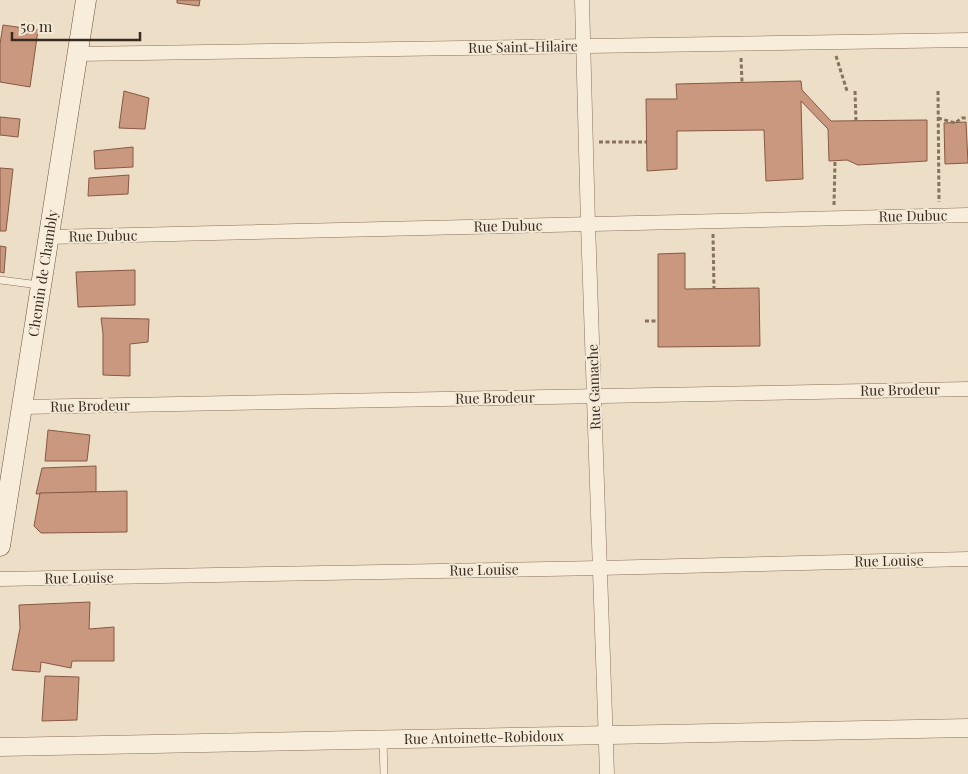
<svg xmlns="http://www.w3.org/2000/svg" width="968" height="774" font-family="'Playfair Display',serif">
<rect width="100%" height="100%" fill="#eddfc7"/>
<g fill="#c9987f" stroke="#865944">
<path d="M177 0H200L199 6 177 3Z"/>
<path d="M3 25 38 30 30 87 0 82V44Z"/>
<path d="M801 81 802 90 831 121 927 120V161L858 165 847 160 829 161 828 129 801 101 803 179 766 181 764 130 677 131V169L647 171 646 99H677L676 84Z"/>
<path d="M124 91 149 98 145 129 119 128Z"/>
<path d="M0 117 20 119 18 137 0 135Z"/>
<path d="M966 122 968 163 945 164 944 123Z"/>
<path d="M133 147V167L95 169 94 151Z"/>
<path d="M0 168 13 169 6 231H0Z"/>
<path d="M129 175 128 194 88 196 89 178Z"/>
<path d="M0 246 6 247 4 273 0 272Z"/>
<path d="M685 253V289L759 288 760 346 658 347V254Z"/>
<path d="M135 270V305L78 307 76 272Z"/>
<path d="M101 318 149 319 148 342 130 344V376L103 375V334Z"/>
<path d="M48 430 90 435 87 461H45Z"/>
<path d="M96 466V492L36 494 42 468Z"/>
<path d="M127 491V532L41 533 34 526 40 493Z"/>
<path d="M90 602 89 629 114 627V661H72L71 668 41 662 40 672 12 670 20 628 19 605Z"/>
<path d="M45 676 79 677 77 720 42 721Z"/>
</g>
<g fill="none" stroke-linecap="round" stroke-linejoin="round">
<g stroke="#88715d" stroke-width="8">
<g id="service">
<path d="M0 280 39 285"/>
<path d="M383 740 384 774"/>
</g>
</g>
<g stroke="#88715d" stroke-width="15">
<g id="minor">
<path d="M582 0 588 224 607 774"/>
<path d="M78 54 968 40"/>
<path d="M49 237 968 215"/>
<path d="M22 407 968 389"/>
<path d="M0 579 600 568 968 559"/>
</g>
</g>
<g stroke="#88715d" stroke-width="19">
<g id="tertiary">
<path id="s1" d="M0 747 968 728"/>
</g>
</g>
<g stroke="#6a5240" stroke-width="21">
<g id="secondary">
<path id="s2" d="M0 546 86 0"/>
</g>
</g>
<g stroke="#88715d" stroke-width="3" stroke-dasharray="4 2.5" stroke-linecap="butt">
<path d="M836 56 847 91"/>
<path d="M741 58 742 82"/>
<path d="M855 91 856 121"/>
<path d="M938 91 939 202"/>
<path d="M938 118 955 123 962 118H968"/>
<path d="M599 142H646"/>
<path d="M834 205 835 161"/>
<path d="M713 234 714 289"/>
<path d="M645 321H658"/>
</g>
<use href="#service" stroke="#f8edda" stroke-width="7"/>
<use href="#minor" stroke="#f8edda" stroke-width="14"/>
<use href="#tertiary" stroke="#f8edda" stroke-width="18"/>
<use href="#secondary" stroke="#f8edda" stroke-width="20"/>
</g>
<g text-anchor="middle" stroke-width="4" stroke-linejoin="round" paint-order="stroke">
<g font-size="14" fill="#392a20" stroke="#f4e9d7">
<text transform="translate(523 47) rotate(-1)" y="5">Rue Saint-Hilaire</text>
<text transform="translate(913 216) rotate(-1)" y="5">Rue Dubuc</text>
<text transform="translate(508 226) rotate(-1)" y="5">Rue Dubuc</text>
<text transform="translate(103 236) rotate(-1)" y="5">Rue Dubuc</text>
<text dy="5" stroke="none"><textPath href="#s2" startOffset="276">Chemin de Chambly</textPath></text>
<text transform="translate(594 387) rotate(-92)" y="5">Rue Gamache</text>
<text transform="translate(900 390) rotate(-1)" y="5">Rue Brodeur</text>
<text transform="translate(495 398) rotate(-1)" y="5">Rue Brodeur</text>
<text transform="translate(90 406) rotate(-1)" y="5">Rue Brodeur</text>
<text transform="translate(889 561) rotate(-1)" y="5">Rue Louise</text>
<text transform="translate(484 570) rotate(-1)" y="5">Rue Louise</text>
<text transform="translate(79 578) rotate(-1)" y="5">Rue Louise</text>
<text dy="5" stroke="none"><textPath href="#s1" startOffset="484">Rue Antoinette-Robidoux</textPath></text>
</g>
</g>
<path d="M12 32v8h128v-8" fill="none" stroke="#392a20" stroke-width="2.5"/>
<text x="20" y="32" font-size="15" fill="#392a20" stroke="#f4e9d7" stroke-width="4" paint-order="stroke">50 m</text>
</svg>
